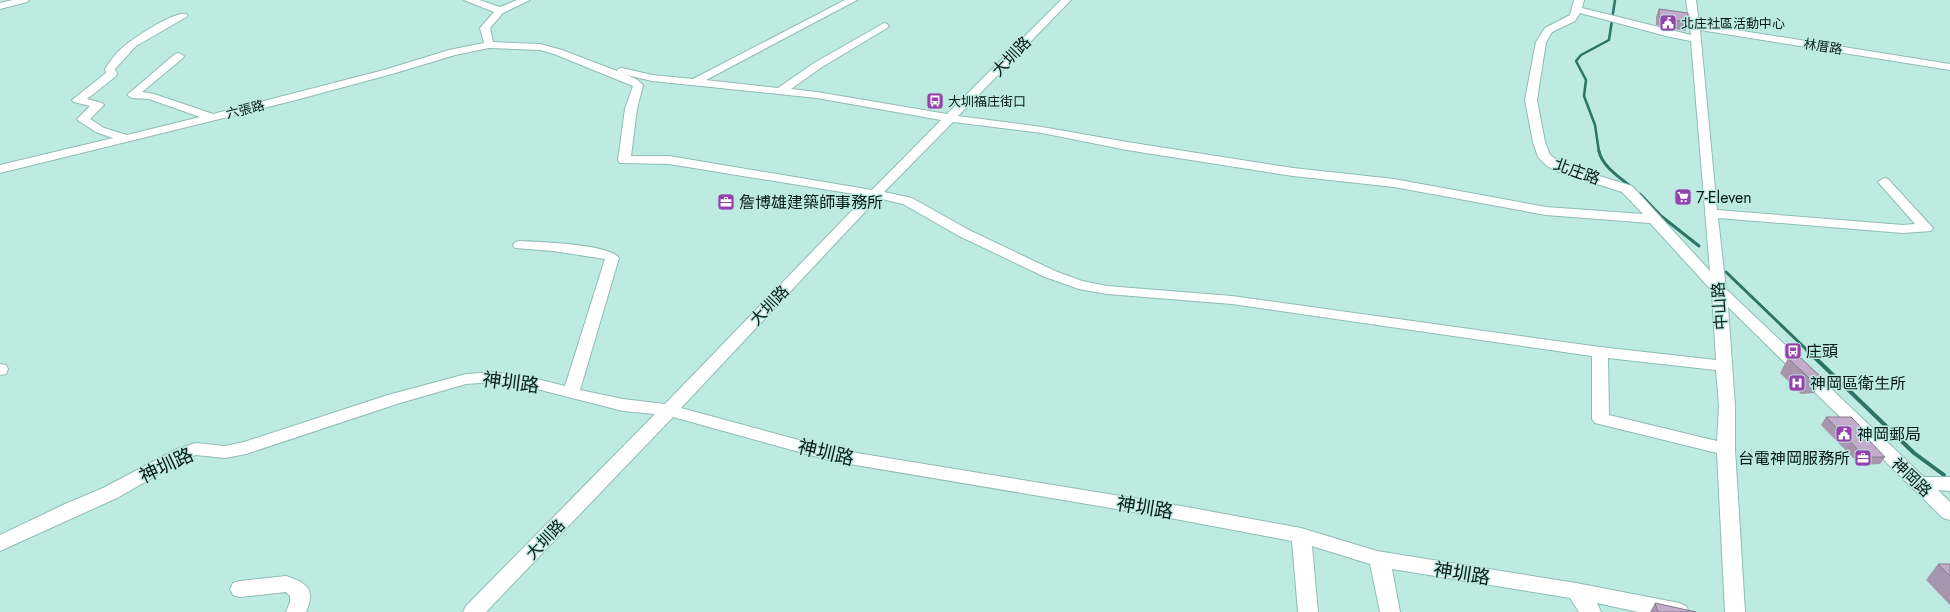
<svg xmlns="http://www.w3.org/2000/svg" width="1950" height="612" font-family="Jost,'Noto Sans TC',sans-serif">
<rect width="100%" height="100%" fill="#bdebe2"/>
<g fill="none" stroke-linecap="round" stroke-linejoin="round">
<path stroke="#2c7368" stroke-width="2.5" d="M1599 152 1595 125 1584 96 1586 80 1576 61 1581 55 1609 40 1615 0"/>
<g stroke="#2c7368" stroke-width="3">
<path d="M1599 151C1602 167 1622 179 1634 189"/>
<path d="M1640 194 1661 216 1699 246"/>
<path d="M1726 272 1808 351"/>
</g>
<path stroke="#2c7368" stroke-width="4" d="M1807 350 1914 453 1944 475"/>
<g stroke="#8fbcb3" stroke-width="2">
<g id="minor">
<path d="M13 0H29L27 2 0 9V3Z"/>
<path d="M464 0H479L500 7 517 0H530L503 13 490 28 493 42 540 44 562 50 617 71 618 69 622 68 652 75 693 79 845 0H857L706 80 778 88 814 63 884 23 887 24 889 26 887 28 822 67 791 89 817 92 947 114 1061 0H1071L958 116 1042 127 1127 142 1293 168 1394 179 1546 207 1643 214 1622 192 1556 171 1547 166 1538 157 1533 142 1525 100 1536 42 1545 28 1570 15 1574 0H1584L1582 8 1691 35 1686 0H1696L1699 24 1950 64V70L1700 30 1717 210 1903 225 1915 224 1878 182 1884 178 1888 179 1933 228 1931 231 1903 233 1718 218 1726 289 1924 477H1950V491L1938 490 1950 502V520L1943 518 1728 307 1735 406V449L1745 612H1725L1717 453 1595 423 1592 419V356L1232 304 1107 294 1079 289 1045 277 959 236 903 204 878 198 681 408 832 449 1170 504 1301 528 1377 551 1576 583 1679 603 1686 606 1689 612H1638L1597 603 1601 612H1579L1570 598 1392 569 1400 612H1380L1370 564 1312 546 1318 612H1298L1292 541 1170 518 832 461 673 417 486 612H463L466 606 655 414 623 411 529 387 493 382 466 384 400 403 246 454 225 458 196 455 189 457 117 498 0 551V535L65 504 103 488 177 449 196 443 225 446 244 442 388 395 466 374 493 372 529 377 565 386 605 259 553 251 515 248 513 245 515 242 520 241C538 242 610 244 619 258L580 390 623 399 665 404 866 196 669 164 620 163 618 160 625 109 633 86 554 54 540 50 489 48 455 55 392 74 292 101 0 173V165L113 138 96 132 79 121 77 119 90 106 74 102 72 100 106 73 105 69C110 62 114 55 121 49 130 40 174 11 186 14L188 16 136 46 115 69 117 74 116 76 87 99 102 103 104 105 90 119 104 128 127 135 200 117 149 99 132 98 127 95 175 54 179 53 184 56 183 58 142 92 154 94 213 114 384 70 449 50 484 43 480 28 494 12ZM1580 13 1670 37 1691 41 1710 271 1632 186 1564 165 1550 155 1545 142 1537 100 1546 42 1552 32 1575 21ZM627 75 652 81 817 98 941 120 872 190 669 156H631L637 109 643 85 636 79ZM953 122 1042 133 1127 150 1293 176 1394 187 1546 215 1650 223 1712 291 1716 360 1600 347 1232 296 1107 286 1082 281 1055 271 969 230 912 198 884 192ZM1608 358 1716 370 1719 406 1717 441 1609 415Z"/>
<path d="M0 364 6 365 8 369 6 374 0 375Z"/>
<path d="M286 576C307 583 316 589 306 612H286L290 602V596L286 592 240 597 233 595 230 589 233 583 240 581Z"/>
</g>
</g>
<use href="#minor" fill="#fff" fill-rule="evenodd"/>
</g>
<g fill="#a794ad">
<path d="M1659 9 1689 23 1685 31 1656 25V17Z"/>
<path d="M1788 358 1823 379 1814 393 1801 394 1780 373Z"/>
<path d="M1826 417 1870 436 1868 440 1885 457 1880 464 1860 465 1821 425Z"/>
<path d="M1938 564H1950V605L1926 580Z"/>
<path d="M1655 603 1696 612H1650Z"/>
</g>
<g fill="#c2acc9" stroke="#88788d">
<path d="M1659 9 1688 13 1689 23 1659 17Z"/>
<path d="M1788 358H1801L1823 379H1810Z"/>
<path d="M1826 417H1851L1870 436H1865L1885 457H1865Z"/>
<path d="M1938 564H1950V576Z"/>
<path d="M1655 603 1696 612H1658Z"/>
</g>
<defs>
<g id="civic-square" transform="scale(0.9)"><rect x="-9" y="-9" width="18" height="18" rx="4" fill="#9541ae" stroke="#bdebe2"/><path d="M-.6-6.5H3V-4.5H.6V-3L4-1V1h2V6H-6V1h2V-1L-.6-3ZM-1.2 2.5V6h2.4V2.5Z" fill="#fff"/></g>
<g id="bus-square" transform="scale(0.9)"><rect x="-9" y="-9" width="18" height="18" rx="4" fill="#9541ae" stroke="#bdebe2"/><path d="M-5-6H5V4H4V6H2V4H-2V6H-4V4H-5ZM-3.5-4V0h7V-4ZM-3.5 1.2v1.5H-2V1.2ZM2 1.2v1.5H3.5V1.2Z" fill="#fff"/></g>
<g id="supermarket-square" transform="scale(0.9)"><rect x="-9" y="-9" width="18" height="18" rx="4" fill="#9541ae" stroke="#bdebe2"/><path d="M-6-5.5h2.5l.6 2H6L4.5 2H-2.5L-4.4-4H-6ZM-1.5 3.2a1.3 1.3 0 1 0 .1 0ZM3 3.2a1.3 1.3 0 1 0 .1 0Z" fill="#fff"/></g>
<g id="office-square" transform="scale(0.9)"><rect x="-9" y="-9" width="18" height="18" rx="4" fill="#9541ae" stroke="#bdebe2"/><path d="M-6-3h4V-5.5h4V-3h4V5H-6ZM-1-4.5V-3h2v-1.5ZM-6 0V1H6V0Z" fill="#fff"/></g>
<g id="hospital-square" transform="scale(0.9)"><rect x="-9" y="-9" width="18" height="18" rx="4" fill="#9541ae" stroke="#bdebe2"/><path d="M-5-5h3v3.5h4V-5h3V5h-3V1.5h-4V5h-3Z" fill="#fff"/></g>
</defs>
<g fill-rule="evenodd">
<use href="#civic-square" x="1668" y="23"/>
<use href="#bus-square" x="935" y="101"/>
<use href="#supermarket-square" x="1683" y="197"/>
<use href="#office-square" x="726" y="202"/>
<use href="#bus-square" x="1793" y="351"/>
<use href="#hospital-square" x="1797" y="383"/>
<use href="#civic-square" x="1844" y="434"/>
<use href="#office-square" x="1863" y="458"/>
</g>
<g text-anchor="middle" stroke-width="3" stroke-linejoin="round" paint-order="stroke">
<g font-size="13" fill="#091b18" stroke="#bdebe2" text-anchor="start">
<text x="1681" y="28">北庄社區活動中心</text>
<text x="948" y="106">大圳福庄街口</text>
</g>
<g font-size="13" fill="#091b18" stroke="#bdebe2">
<text transform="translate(1823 46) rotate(9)" y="5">林厝路</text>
<text transform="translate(245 109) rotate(-14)" y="5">六張路</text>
</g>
<g font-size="16" fill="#091b18" stroke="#bdebe2">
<text transform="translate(1011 56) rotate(-46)" y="6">大圳路</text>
<text transform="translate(1577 171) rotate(20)" y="6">北庄路</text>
<text transform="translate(769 305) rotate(-46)" y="6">大圳路</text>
<text transform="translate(1719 306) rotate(-94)" y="6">中山路</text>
<text transform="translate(1912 477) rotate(44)" y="6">神岡路</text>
<text transform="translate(545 539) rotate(-46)" y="6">大圳路</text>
</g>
<g font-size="16" fill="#091b18" stroke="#bdebe2" text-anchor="start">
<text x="1696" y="203">7-Eleven</text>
<text x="739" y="208">詹博雄建築師事務所</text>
<text x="1806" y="357">庄頭</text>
<text x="1810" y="389">神岡區衛生所</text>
<text x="1857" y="440">神岡郵局</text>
<text x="1850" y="464" text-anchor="end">台電神岡服務所</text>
</g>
<g font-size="19" fill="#091b18" stroke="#bdebe2">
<text transform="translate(511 382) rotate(7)" y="7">神圳路</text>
<text transform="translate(826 452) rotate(13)" y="7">神圳路</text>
<text transform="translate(166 465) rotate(-25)" y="7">神圳路</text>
<text transform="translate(1145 507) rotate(9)" y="7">神圳路</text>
<text transform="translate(1462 573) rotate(9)" y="7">神圳路</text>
</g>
</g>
</svg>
